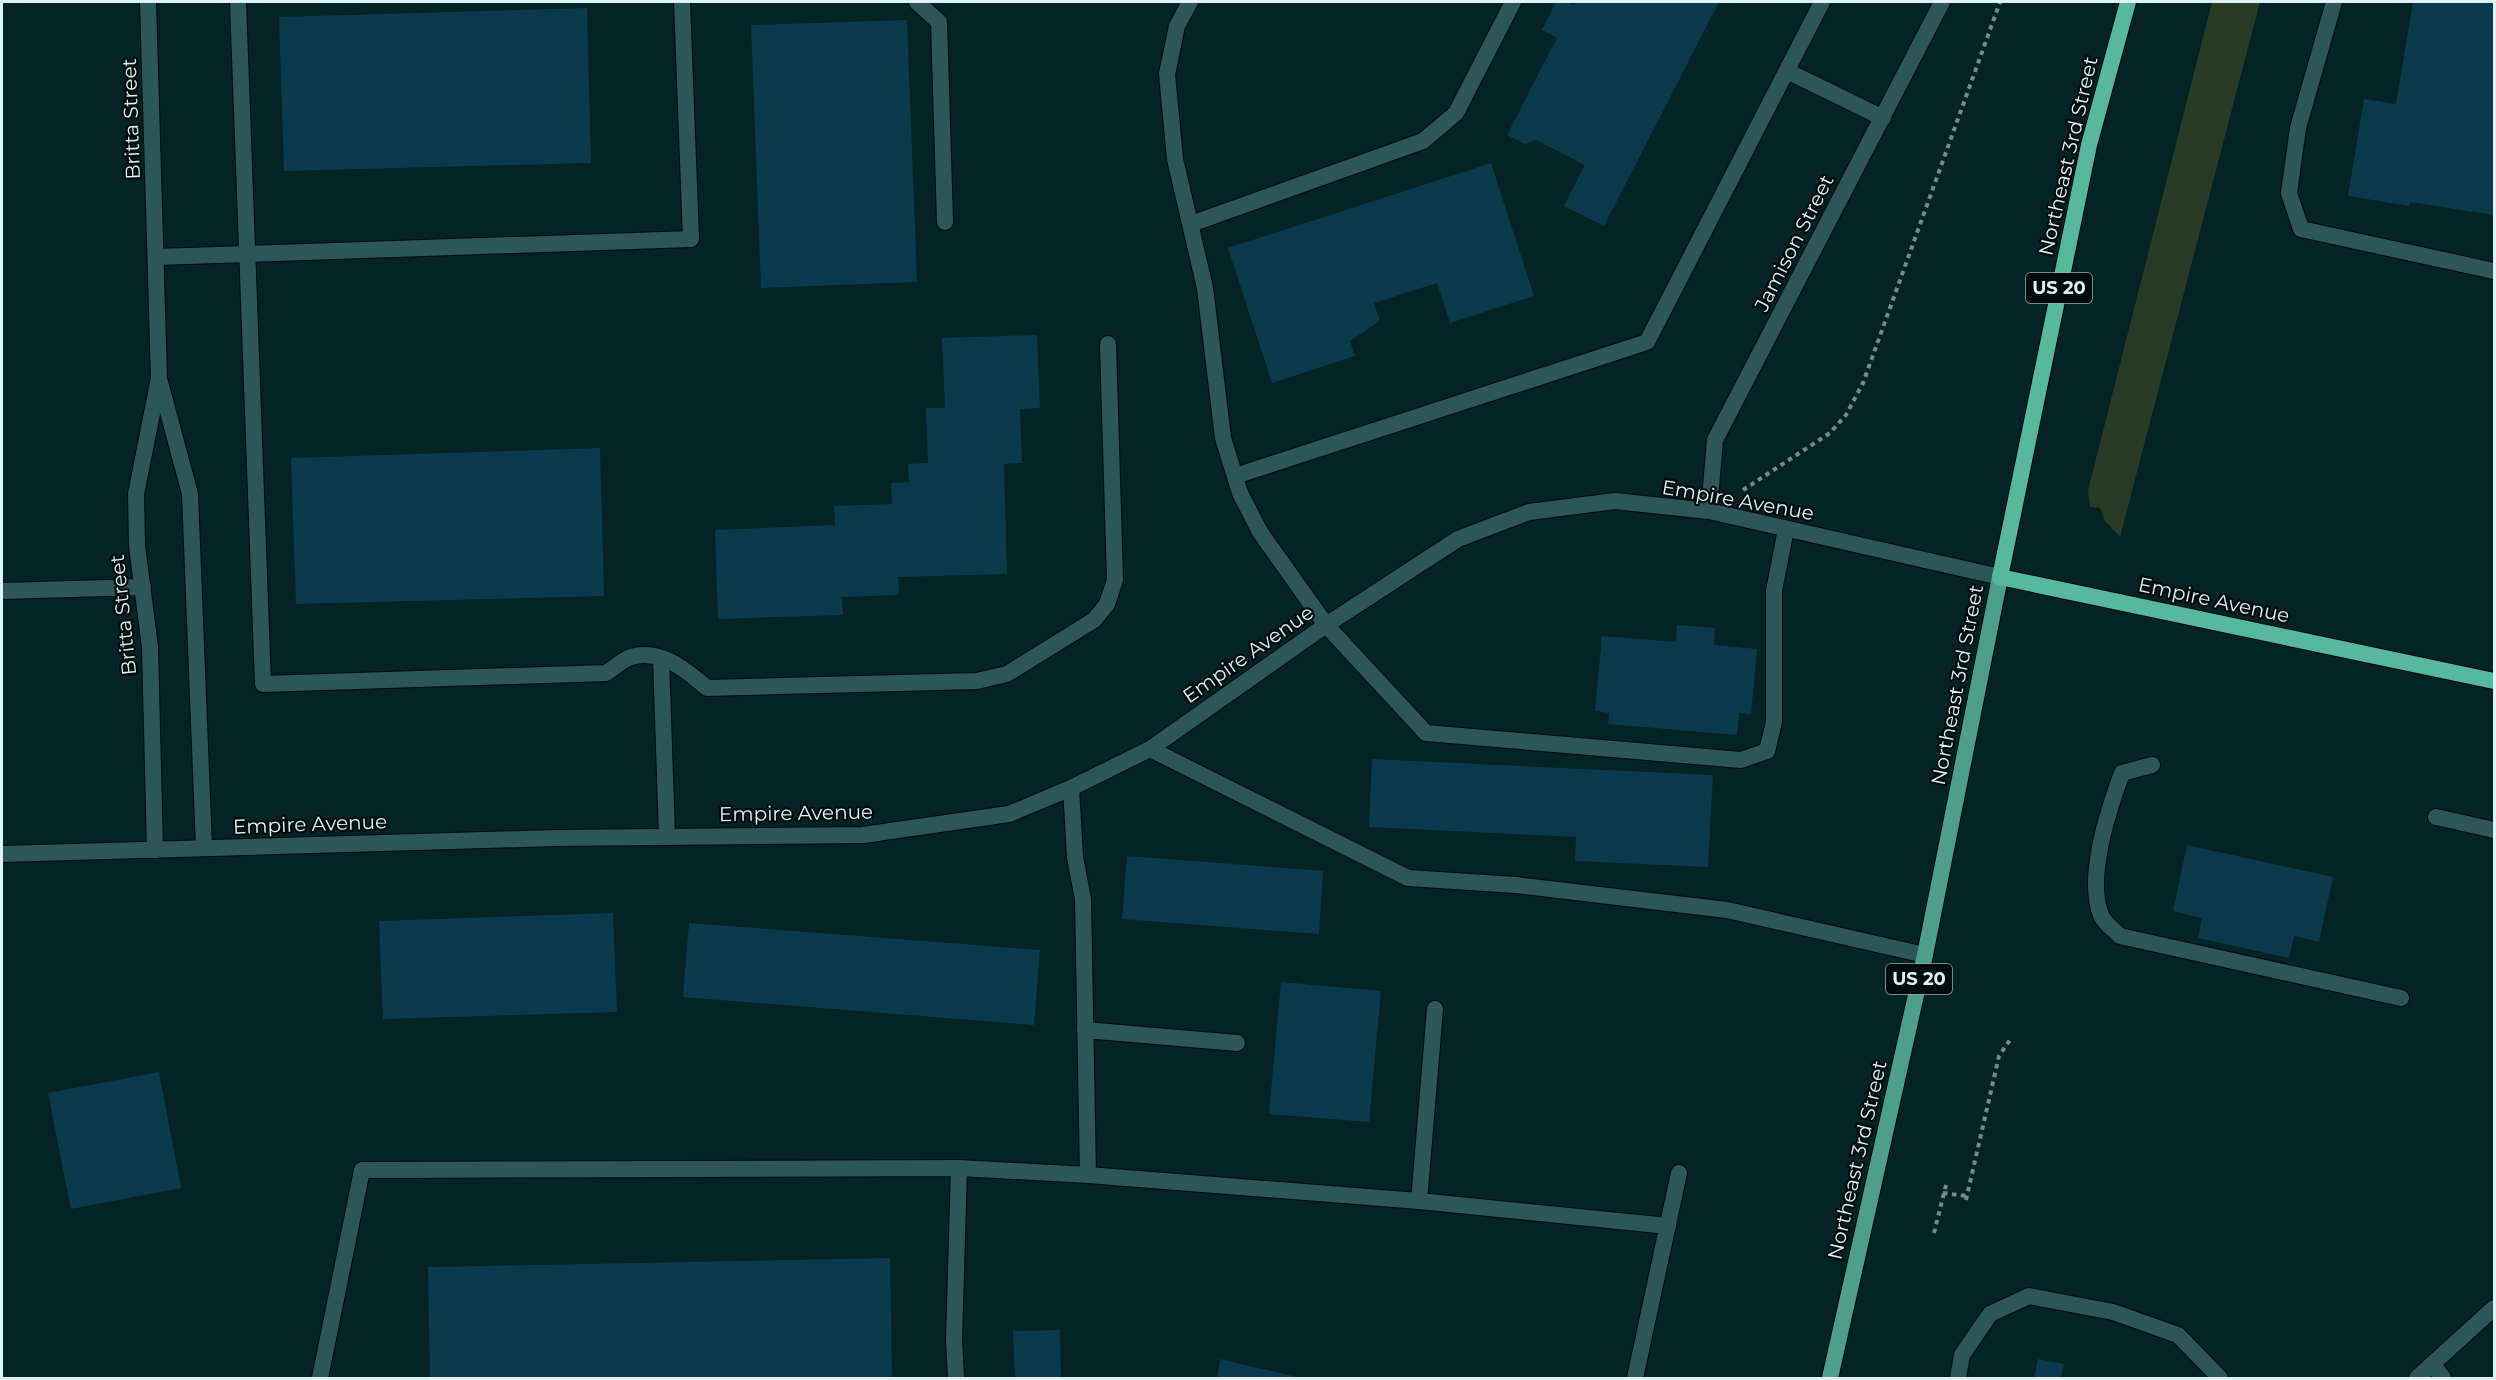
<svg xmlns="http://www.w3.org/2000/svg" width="2496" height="1380" font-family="Montserrat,sans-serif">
<rect width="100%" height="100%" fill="#032325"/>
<path fill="#293a26" d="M2212 2H2260L2120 537 2105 521 2100 508 2090 507 2088 490Z"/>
<g fill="#0c3a4d">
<path d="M1556 2H1566L1574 5 1576 2H1719L1604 226 1564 206 1585 165 1536 140 1525 144 1507 135 1557 38 1542 30Z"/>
<path d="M2413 2H2494V215L2410 202 2409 206 2348 196 2364 99 2396 104Z"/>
<path d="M587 8 591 163 284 171 279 17Z"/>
<path d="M907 20 917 282 761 288 751 25Z"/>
<path d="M1491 163 1534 296 1450 323 1437 283 1374 303 1380 321 1350 341 1355 356 1272 383 1228 248Z"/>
<path d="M1037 335 1040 408 1020 409 1022 463 1004 464 1007 574 898 577 899 595 842 597 843 615 718 619 715 530 835 525 834 506 892 504 891 483 909 482 908 464 928 463 926 408H945L942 338Z"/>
<path d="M600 448 604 596 296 604 291 458Z"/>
<path d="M1677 625 1715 628 1714 645 1757 649 1751 714 1739 713 1737 735 1608 724 1609 713 1595 711 1602 636 1676 642Z"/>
<path d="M1372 759 1713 775 1708 867 1575 861 1576 837 1369 827Z"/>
<path d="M2187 845 2333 877 2319 942 2294 936 2289 958 2198 938 2202 918 2173 911Z"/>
<path d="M1127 856 1323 871 1319 934 1122 919Z"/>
<path d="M613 913 617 1012 383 1019 379 921Z"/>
<path d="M689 923 1040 950 1034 1025 683 997Z"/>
<path d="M1281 982 1381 991 1369 1122 1269 1114Z"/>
<path d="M159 1072 181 1188 71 1209 48 1093Z"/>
<path d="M890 1258 892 1378H430L428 1267Z"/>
<path d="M1060 1330 1061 1378H1015L1013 1331Z"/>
<path d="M1220 1359 1301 1378H1217Z"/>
<path d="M2038 1359 2064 1364 2061 1378H2034Z"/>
</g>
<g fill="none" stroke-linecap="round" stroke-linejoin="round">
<g stroke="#000b0c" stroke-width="18">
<g id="service">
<path d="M238 2 263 684 606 673C614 668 622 660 631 657 661 648 686 670 707 688L977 681 1007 674 1094 620 1107 604 1115 580 1108 344"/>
<path d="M917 2 939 22 945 222"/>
<path d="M1190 2 1177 26 1167 74 1175 159 1205 288 1223 438 1240 493 1260 532 1326 625 1426 733 1741 760 1767 751 1774 722V591L1786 529"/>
<path d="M2334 2 2298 128 2289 193 2301 229 2494 271"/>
<path d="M1787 71 1883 118"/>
<path d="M1191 224 1423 141 1456 113 1513 2"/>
<path d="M156 257 691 239 682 2"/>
<path d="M1235 476 1647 342 1822 2"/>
<path d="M661 658 667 836"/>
<path d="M1150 749 1408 878 1516 885 1727 910 1925 955"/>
<path d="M2152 765 2122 773C2108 811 2086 877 2101 915 2104 923 2114 930 2120 936L2401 998"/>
<path d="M1071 788 1075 857 1083 899 1088 1175"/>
<path d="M2436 817 2494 830"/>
<path d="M1085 1030 1237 1043"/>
<path d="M1419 1201 1435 1009"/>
<path d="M2433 1365 2443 1378"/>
<path d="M320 1378 362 1170 959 1168 1088 1175 1419 1201 1668 1226"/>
<path d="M956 1378 954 1340 959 1168"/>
<path d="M1635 1378 1679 1173"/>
<path d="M1958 1378 1962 1355 1990 1314 2029 1296 2113 1312 2178 1335 2220 1378"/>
</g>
</g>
<g stroke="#000b0c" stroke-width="18">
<g id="minor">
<path d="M1709 511 1715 440 1942 2"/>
<path d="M2 591 143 587"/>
<path d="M2417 1378 2494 1308"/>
</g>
</g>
<g stroke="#000b0c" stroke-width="18">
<g id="tertiary">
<path d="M148 2 159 378 136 494 137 546 150 647 155 850"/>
<path d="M160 382 190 494 204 848"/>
<path d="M2 854 556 838 863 835 1009 814 1071 788 1150 749 1326 625 1458 539 1529 512 1615 501 1709 511 2000 577"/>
</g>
</g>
<g stroke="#000b0c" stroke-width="18">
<path id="primary" d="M1830 1378 1925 955 2000 577"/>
</g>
<g stroke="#000b0c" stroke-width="18">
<path id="trunk" d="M2128 2 2089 145 2000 577 2494 681"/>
</g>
<g stroke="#718c8e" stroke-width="4" stroke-dasharray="4.5 4.5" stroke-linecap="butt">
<path d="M1743 490 1830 433 1846 415 1863 383 2000 2"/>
<path d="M1943 1193 1967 1196"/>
<path d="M1966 1200 1999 1056 2012 1037"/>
<path d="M1934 1233 1947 1181"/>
</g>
<use href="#service" stroke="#2d5658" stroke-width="16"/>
<use href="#minor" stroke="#2d5658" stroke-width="16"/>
<use href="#tertiary" stroke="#2d5658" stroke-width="16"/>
<use href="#primary" stroke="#4d9f8c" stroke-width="16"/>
<use href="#trunk" stroke="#58b89d" stroke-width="16"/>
</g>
<g text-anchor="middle" stroke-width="4.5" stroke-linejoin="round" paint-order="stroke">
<g fill="#000b0c" stroke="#9badae" stroke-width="1.5">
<rect x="2026" y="273" width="66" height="30" rx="4.5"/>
<rect x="1886" y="964" width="66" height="30" rx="4.5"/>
</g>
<g font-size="18" font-weight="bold" fill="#ddf3f4">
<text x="2059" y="294">US 20</text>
<text x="1919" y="985">US 20</text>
</g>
<g font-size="20" fill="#ddf3f4" stroke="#000b0c">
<text transform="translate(131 119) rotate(-92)" y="7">Britta Street</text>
<text transform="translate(2068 156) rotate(-77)" y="7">Northeast 3rd Street</text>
<text transform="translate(1794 243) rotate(-63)" y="7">Jamison Street</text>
<text transform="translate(1738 500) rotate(10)" y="7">Empire Avenue</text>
<text transform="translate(2214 600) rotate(12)" y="7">Empire Avenue</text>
<text transform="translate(123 615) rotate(-96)" y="7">Britta Street</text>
<text transform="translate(1248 654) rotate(-35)" y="7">Empire Avenue</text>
<text transform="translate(1957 685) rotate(-79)" y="7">Northeast 3rd Street</text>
<text transform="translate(796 813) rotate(-1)" y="7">Empire Avenue</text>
<text transform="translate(310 824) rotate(-2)" y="7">Empire Avenue</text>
<text transform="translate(1857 1160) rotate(-77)" y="7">Northeast 3rd Street</text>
</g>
</g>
<rect width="2496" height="1380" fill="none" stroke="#ddf3f4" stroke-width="6"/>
</svg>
